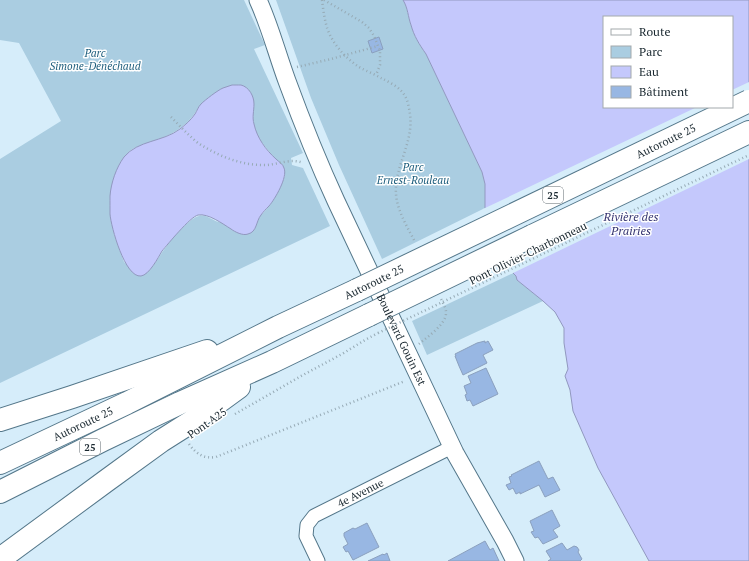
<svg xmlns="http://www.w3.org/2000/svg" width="749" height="561" font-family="'PT Serif',serif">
<rect width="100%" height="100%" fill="#d6edfa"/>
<g fill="#aacde1" fill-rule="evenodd">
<path d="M0 0H244L265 45 254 49 303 153 291 158 292 165 303 168 330 226 0 383V159L61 121 19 43 0 40ZM198 108 253 120 255 130 259 139 276 160 285 175C282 185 268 212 259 216 252 218 244 218 237 219 232 220 224 223 219 222 211 220 205 212 196 217 188 221 171 239 166 247 158 257 152 272 140 276L124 262 114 234 119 165C122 160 126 154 131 150 135 147 141 146 145 145 166 137 187 129 198 108Z"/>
<path d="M276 0H403C408 8 408 17 411 25 414 36 419 44 426 54L482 172 485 184V208L382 259 339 165 311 98Z"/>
<path d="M513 273 516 276 517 280 543 301 427 355 412 321Z"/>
</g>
<g fill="#c4c8fc" stroke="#9198bf" fill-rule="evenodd">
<path d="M403 0H749V561H649L598 468 573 411 570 390 565 376 568 369 564 343V328L555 312 543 301 517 280 516 276 513 273 485 208V184L482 172 426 54C419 44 414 36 411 25 408 17 408 8 403 0ZM604 17H732V107H604Z"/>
<path d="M232 85C234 85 238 85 241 85 249 87 254 96 254 104 254 111 252 117 254 124 257 138 266 150 276 159 279 162 283 164 284 168 288 177 275 199 269 206 266 209 263 212 261 215 256 221 257 232 248 234 243 236 235 232 231 229 223 224 208 213 198 215 190 217 168 244 162 251 158 258 149 275 141 276 125 278 111 227 110 214 110 209 110 202 110 196 111 183 116 168 124 157 138 140 163 142 180 129 185 125 191 120 195 114 197 111 198 107 201 104 205 100 218 90 223 88 226 87 229 86 232 85Z"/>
</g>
<path fill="#d6edfa" d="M749 82V159L511 274 483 209 697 107H732V90Z"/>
<g fill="#98b7e3" stroke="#8ba0be">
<path d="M379 37 383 49 372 53 368 41Z"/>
<path d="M485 341V343L488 341 493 350 483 355 487 363 463 375 459 366 455 356H456L455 354 477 343Z"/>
<path d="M486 368 498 394 473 406 470 400 467 401 465 395 467 394 464 386 471 383 468 376Z"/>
<path d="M539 461 548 479 553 477 560 490 545 497 539 485 520 494V492L516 494 513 488 509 490 506 485 511 483 509 477 512 476 511 475Z"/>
<path d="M552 510 560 526 553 530 558 537 543 544 538 537 535 538 531 532 534 531 530 521Z"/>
<path d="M367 523 379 547 353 560 348 551 346 552 343 547 348 544 344 536V533L353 528 355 529Z"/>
<path d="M485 541 490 550 493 548 499 561H448Z"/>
<path d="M562 543 567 550 574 546 577 547 579 550 578 552 582 559 580 561H548L551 559 546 551Z"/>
<path d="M387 553 390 561H368L383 554 384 555Z"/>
</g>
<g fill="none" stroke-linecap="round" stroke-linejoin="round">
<g stroke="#54778a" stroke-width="15">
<g id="minor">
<path id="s1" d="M318 561 306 536 307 525 314 516 452 447"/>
</g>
</g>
<g stroke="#54778a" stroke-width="19">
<g id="tertiary">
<path id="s2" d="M258 0C270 26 277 54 287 81 302 122 318 162 336 201L455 453 505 541 515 561"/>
</g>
</g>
<g stroke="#54778a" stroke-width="24">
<g id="motorway">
<path d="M532 236 749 132"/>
<path d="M0 420 72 397 207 351"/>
<path id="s3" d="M0 463 127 403 278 327 357 290"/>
<path d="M0 492 103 440 180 403 272 362 369 315"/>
<path d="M0 559 106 481 161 441 191 422 239 387"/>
</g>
</g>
<g stroke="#96aab5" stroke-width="2.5" stroke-dasharray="1 3" stroke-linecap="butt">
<path d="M322 0C323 8 324 16 326 24 330 41 344 57 359 67 366 71 374 74 381 78 389 82 400 87 405 96 408 101 409 108 410 114 414 143 394 167 396 194 397 211 408 228 415 242"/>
<path d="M324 0 362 22 369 28 374 36 380 51V65L376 75"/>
<path d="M297 67 331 59 378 46"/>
<path d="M171 117C180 126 188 135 198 143 218 156 242 166 267 165 279 164 292 158 303 163"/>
<path d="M419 344C427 337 447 324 446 312 446 308 443 303 441 299"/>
<path d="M235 414 303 375 342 354 365 340 378 333"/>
<path d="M189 444C196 454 204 459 216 457L405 381"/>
</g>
<use href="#minor" stroke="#fff" stroke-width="13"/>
<use href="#tertiary" stroke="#fff" stroke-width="17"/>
<use href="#motorway" stroke="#fff" stroke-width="22"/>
<g stroke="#54778a" stroke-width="24" stroke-linecap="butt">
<g id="motorway-bridge">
<path id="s4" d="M357 290 749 101"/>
<path d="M369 315 532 236"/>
</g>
</g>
<path stroke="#96aab5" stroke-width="2.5" stroke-dasharray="1 3" stroke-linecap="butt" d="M378 333 749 155"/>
<use href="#motorway-bridge" stroke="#fff" stroke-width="22"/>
</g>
<g text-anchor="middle" stroke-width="3" stroke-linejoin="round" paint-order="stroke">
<g fill="#fff" stroke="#5f686e" stroke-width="1">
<rect x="543" y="187" width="20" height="16" rx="3"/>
<rect x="80" y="439" width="20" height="16" rx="3"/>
</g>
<g font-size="10" font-weight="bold" fill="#1a2830">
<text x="553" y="199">25</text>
<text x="90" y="451">25</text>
</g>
<g font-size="11" font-style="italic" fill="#1e5e7d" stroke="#fff">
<text x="95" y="57">Parc<tspan x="95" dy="13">Simone-Dénéchaud</tspan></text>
<text x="413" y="171">Parc<tspan x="413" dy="13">Ernest-Rouleau</tspan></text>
</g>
<g font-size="11" fill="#1a2830" stroke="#fff">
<text dy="4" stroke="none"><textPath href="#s4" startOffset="343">Autoroute 25</textPath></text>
<text transform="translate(528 253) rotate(-26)" y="4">Pont Olivier-Charbonneau</text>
<text transform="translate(374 282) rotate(-26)" y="4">Autoroute 25</text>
<text dy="4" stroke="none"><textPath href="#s2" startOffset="369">Boulevard Gouin Est</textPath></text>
<text transform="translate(207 423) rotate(-35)" y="4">Pont A25</text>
<text dy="4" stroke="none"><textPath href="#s3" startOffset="92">Autoroute 25</textPath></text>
<text dy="4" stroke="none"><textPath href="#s1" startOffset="102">4e Avenue</textPath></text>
</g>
<g font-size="12" font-style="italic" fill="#373672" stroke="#fff">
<text x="631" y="221">Rivière des<tspan x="631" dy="14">Prairies</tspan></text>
</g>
</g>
<rect x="603" y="16" width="130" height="92" fill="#ffffff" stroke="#a3a9ac"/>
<rect x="611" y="29" width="20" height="6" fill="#ffffff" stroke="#a3a9ac"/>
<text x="639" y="36" font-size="12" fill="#1a2830">Route</text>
<rect x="611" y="46" width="20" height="12" fill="#aacde1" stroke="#a3a9ac"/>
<text x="639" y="56" font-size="12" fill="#1a2830">Parc</text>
<rect x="611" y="66" width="20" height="12" fill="#c4c8fc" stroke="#a3a9ac"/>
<text x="639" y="76" font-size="12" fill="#1a2830">Eau</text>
<rect x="611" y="86" width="20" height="12" fill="#98b7e3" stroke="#a3a9ac"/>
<text x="639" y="96" font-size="12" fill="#1a2830">Bâtiment</text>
</svg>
